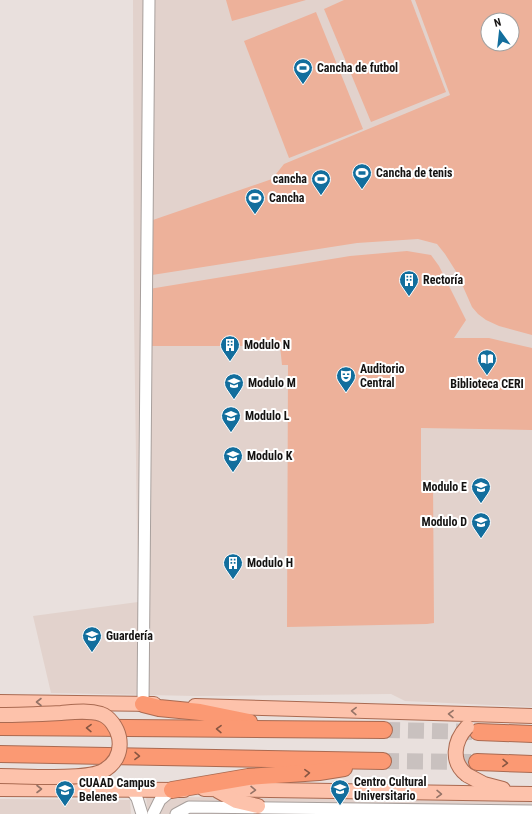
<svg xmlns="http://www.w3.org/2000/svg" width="532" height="814" font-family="'Roboto Condensed',sans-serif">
<rect width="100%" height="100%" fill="#e9e0dd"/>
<g fill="#e2d2cc" fill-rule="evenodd">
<path d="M133 0H532V707L405 701 391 694 196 696 51 693 33 616 138 602 134 316ZM488 20H512V44H488Z"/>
<path d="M146 797 532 799V814H148Z"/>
<path d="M0 799 130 800 131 814H0Z"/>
</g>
<g fill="#edb19a" fill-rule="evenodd">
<path d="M226 0H306L232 21Z"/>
<path d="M344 0H411L446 92 371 122 324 9Z"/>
<path d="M415 0H532V335L499 326 486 320 478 314 472 307 457 273 445 254 437 244 418 239 357 243 152 275 150 221 272 179 284 164 450 95ZM488 20H512V44H488Z"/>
<path d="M316 12 363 129 289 158 244 41Z"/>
<path d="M407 251 431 255 439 266 466 320 454 338H489L532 348V430L421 428V480H433L434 623 427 624 287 627 288 365H282L280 346H148L149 289 350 256Z"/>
</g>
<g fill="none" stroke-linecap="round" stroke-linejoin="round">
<g stroke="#c9c1bf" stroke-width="16" stroke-dasharray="16 8" stroke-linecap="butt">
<path d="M384 730 477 732"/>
<path d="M383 761 477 762"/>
</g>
<g stroke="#a8a09d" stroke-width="13">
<g id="minor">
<path d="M143 704 149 0"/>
<path d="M131 790 137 798 142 814"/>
<path d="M153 814 160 800 172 790"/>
<path d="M176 814 189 807 532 811"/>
</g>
</g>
<g stroke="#aa6a51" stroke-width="16">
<g id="major">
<path d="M0 702 154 704"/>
<path d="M195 706 532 716"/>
<path d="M467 775 484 784 503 789"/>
<path d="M0 789 184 790"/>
<path d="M204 789 532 794"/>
<path d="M218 791 236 801 258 806"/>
</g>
</g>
<g stroke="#aa6a51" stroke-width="18">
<g id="highway">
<path d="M143 704 159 708 200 712 249 722"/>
<path d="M0 727 384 730"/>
<path d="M478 732 532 734"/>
<path d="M0 754 383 761"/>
<path d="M477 762 532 764"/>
<path d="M172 790 248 777 319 772 344 768"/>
</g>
</g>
<use href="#minor" stroke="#fff" stroke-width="11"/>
<use href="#major" stroke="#fdc2ab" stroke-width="14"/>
<use href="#highway" stroke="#fb9973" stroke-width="16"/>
<g stroke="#aa6a51" stroke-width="16" stroke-linecap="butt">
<g id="major-bridge">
<path d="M0 715C20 715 41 714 61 713 74 712 88 710 101 714 110 717 117 728 119 737 122 753 115 765 101 772 81 780 24 776 0 776"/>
<path d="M467 727C454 741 450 762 467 775"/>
</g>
</g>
<use href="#major-bridge" stroke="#fdc2ab" stroke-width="14"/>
</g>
<defs><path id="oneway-chevron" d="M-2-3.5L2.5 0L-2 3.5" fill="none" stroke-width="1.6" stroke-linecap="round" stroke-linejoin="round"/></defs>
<g stroke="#957366">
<use href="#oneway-chevron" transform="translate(39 702) rotate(-180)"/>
<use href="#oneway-chevron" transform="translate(354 711) rotate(-178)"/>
<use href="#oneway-chevron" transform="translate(451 714) rotate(-179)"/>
<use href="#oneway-chevron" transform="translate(39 789)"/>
<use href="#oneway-chevron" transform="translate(253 790) rotate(1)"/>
<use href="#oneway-chevron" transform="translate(439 794) rotate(1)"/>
</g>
<g stroke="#885642">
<use href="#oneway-chevron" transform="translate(89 728) rotate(-179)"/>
<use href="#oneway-chevron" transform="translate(219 729) rotate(-179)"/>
<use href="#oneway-chevron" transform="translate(137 756) rotate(1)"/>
<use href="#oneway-chevron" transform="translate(505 763) rotate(2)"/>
<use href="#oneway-chevron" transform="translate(307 773) rotate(-3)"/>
</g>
<defs>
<g id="stadium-pin" transform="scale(1)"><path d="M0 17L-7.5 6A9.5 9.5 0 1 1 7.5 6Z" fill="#126e9d" stroke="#fff"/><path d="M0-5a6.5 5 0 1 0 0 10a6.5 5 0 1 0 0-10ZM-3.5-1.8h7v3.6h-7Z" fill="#fff"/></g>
<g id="building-pin" transform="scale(1)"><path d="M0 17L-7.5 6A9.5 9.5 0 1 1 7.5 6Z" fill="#126e9d" stroke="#fff"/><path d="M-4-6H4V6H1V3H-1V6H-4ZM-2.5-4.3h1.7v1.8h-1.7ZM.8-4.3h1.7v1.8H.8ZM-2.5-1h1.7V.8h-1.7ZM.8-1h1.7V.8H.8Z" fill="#fff"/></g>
<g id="library-pin" transform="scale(1)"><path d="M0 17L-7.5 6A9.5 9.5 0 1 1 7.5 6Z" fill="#126e9d" stroke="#fff"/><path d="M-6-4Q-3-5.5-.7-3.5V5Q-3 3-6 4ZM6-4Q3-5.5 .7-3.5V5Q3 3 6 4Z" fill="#fff"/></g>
<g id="theatre-pin" transform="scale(1)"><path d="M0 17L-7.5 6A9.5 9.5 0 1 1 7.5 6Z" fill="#126e9d" stroke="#fff"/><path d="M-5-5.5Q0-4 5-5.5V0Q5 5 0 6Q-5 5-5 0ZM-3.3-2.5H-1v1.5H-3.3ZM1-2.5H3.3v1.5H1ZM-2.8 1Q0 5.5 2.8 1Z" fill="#fff"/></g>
<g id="school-pin" transform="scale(1)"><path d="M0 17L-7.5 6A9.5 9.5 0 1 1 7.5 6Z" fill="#126e9d" stroke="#fff"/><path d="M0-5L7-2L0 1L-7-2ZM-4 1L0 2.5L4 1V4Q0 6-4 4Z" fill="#fff"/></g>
<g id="university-pin" transform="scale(1)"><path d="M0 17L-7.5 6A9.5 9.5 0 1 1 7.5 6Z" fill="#126e9d" stroke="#fff"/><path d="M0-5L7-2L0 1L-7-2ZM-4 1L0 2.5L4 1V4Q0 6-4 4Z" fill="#fff"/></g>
</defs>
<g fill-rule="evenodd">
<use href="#stadium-pin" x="303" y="68"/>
<use href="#stadium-pin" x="362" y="173"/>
<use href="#stadium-pin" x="321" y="179"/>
<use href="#stadium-pin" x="255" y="198"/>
<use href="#building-pin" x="409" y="280"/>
<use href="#building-pin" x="230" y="345"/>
<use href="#library-pin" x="487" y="359"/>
<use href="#theatre-pin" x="346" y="376"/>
<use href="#school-pin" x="234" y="383"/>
<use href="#school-pin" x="231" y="416"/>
<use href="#school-pin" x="233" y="456"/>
<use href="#school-pin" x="481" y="487"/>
<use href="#school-pin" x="481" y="522"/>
<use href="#building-pin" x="233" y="563"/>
<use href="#school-pin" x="92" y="636"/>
<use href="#university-pin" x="340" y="789"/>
<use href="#university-pin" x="65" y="790"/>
</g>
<g text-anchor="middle" stroke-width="4" stroke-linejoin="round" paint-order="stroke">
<g font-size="12" font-weight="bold" fill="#151312" stroke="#fff" text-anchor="start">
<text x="317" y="72">Cancha de futbol</text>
<text x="376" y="177">Cancha de tenis</text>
<text x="307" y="183" text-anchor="end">cancha</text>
<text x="269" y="202">Cancha</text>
<text x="423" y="284">Rectoría</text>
<text x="244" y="349">Modulo N</text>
<text x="360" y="373">Auditorio<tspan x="360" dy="14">Central</tspan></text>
<text x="248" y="387">Modulo M</text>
<text x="487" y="388" text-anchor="middle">Biblioteca CERI</text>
<text x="245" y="420">Modulo L</text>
<text x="247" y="460">Modulo K</text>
<text x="467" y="491" text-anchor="end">Modulo E</text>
<text x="467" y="526" text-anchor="end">Modulo D</text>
<text x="247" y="567">Modulo H</text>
<text x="106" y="640">Guardería</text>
<text x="354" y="786">Centro Cultural<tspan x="354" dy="14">Universitario</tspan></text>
<text x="79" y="787">CUAAD Campus<tspan x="79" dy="14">Belenes</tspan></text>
</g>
</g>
<g transform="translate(500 32) rotate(345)"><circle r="19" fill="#ffffff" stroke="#a1a1a0"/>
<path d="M0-3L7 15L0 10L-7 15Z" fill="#126e9d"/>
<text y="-6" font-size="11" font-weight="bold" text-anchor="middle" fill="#151312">N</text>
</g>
</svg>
